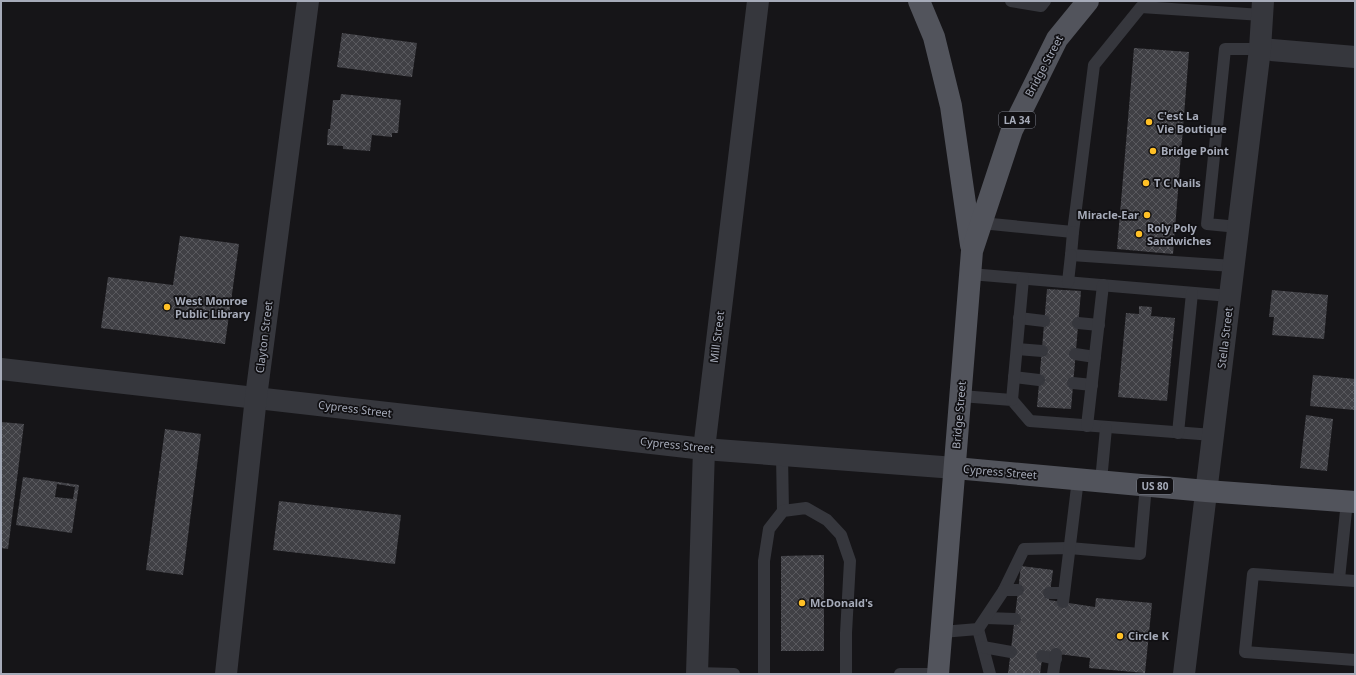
<svg xmlns="http://www.w3.org/2000/svg" width="1356" height="675" font-family="'Noto Sans',sans-serif">
<defs>
<pattern id="building-cross-hatch" width="8" height="8" patternUnits="userSpaceOnUse"><rect width="8" height="8" fill="#404045"/><path d="M0 0l8 8M0 8l8-8" fill="none" stroke="#59595e"/></pattern>
</defs>
<rect width="100%" height="100%" fill="#161518"/>
<g fill="url(#building-cross-hatch)" fill-rule="evenodd">
<path d="M342 33 417 43 412 77 337 67Z"/>
<path d="M1134 48 1189 52 1173 254 1117 249Z"/>
<path d="M341 94 401 100 398 133H392V137L372 135 370 151 343 149V146L327 145 328 129H330L333 100H340Z"/>
<path d="M180 236 239 244 225 344 101 328 108 277 173 285Z"/>
<path d="M1047 289 1081 291 1071 409 1037 407Z"/>
<path d="M1272 290 1328 295 1324 339 1272 335 1274 317H1269Z"/>
<path d="M1139 306 1152 307 1151 316 1175 318 1167 401 1118 397 1126 313 1139 314Z"/>
<path d="M1313 375 1355 379V410L1310 406Z"/>
<path d="M1306 415 1333 419 1327 471 1300 468Z"/>
<path d="M1 422 24 424 8 549 1 548Z"/>
<path d="M165 429 201 434 183 575 146 570Z"/>
<path d="M23 477 79 485 72 533 16 525ZM57 484 75 487 73 499 55 497Z"/>
<path d="M279 501 401 515 395 564 273 550Z"/>
<path d="M824 555V651H781V556Z"/>
<path d="M1021 566 1053 570 1049 600 1095 607 1096 598 1152 603 1145 673 1089 668 1090 658 1043 652 1040 674H1008Z"/>
</g>
<g fill="none" stroke-linecap="round" stroke-linejoin="round">
<g stroke="#36373d" stroke-width="12">
<path d="M1011 1 1041 6 1045 1"/>
<path d="M981 223 1073 232 1094 65 1141 7 1262 15"/>
<path d="M1238 227 1207 224 1225 49H1260"/>
<path d="M1073 232 1071 255 1233 266"/>
<path d="M970 274 1230 296"/>
<path d="M1068 282 1071 255"/>
<path d="M1019 318 1044 321"/>
<path d="M1078 323 1099 325"/>
<path d="M1017 349 1042 351"/>
<path d="M1075 354 1095 357"/>
<path d="M1014 377 1039 380"/>
<path d="M1073 383 1092 385"/>
<path d="M961 396 1012 400 1030 421 1213 435"/>
<path d="M1012 400 1023 279"/>
<path d="M1087 426 1103 285"/>
<path d="M1178 433 1192 293"/>
<path d="M782 455 783 511"/>
<path d="M1101 481 1106 428"/>
<path d="M1339 579 1347 501"/>
<path d="M1355 581 1253 574 1245 652 1355 660"/>
<path d="M1004 590 1024 549 1069 548 1140 554 1146 485"/>
<path d="M1049 593H1064"/>
<path d="M1063 602 1078 479"/>
<path d="M986 618 1015 619"/>
<path d="M978 629 990 674"/>
<path d="M942 632 978 629 1004 590H1018"/>
<path d="M983 647 1011 652"/>
<path d="M1042 656 1056 659"/>
<path d="M697 673 734 674"/>
<path d="M764 674V561L769 529 783 511 806 508 827 520 841 535 850 561 846 633V674"/>
<path d="M900 674H938"/>
<path d="M1053 674 1056 654"/>
</g>
<g stroke="#36373d" stroke-width="22">
<path d="M1260 49 1355 57"/>
<path d="M1 369 704 449 955 468"/>
<path d="M226 674 256 397 308 1"/>
<path d="M697 674 704 449 758 1"/>
<path d="M1184 674 1260 49 1263 1"/>
</g>
<g stroke="#52545c" stroke-width="22">
<path d="M919 1 934 37 951 106 971 245"/>
<path d="M955 468 1206 491 1355 502"/>
<path d="M938 674 972 251 1012 130 1057 39 1088 1"/>
</g>
</g>
<g fill="#ffc026" stroke="#111013" stroke-width="1.5">
<circle cx="1149" cy="122" r="4"/>
<circle cx="1153" cy="151" r="4"/>
<circle cx="1146" cy="183" r="4"/>
<circle cx="1147" cy="215" r="4"/>
<circle cx="1139" cy="234" r="4"/>
<circle cx="167" cy="307" r="4"/>
<circle cx="802" cy="603" r="4"/>
<circle cx="1120" cy="636" r="4"/>
</g>
<g text-anchor="middle" stroke-width="3.5" stroke-linejoin="round" paint-order="stroke">
<g fill="#111013" stroke="#797c87" stroke-width="1">
<rect x="999" y="112" width="36" height="16" rx="3"/>
<rect x="1137" y="478" width="36" height="16" rx="3"/>
</g>
<g font-size="10" font-weight="bold" fill="#a6abb9">
<text x="1017" y="124">LA 34</text>
<text x="1155" y="490">US 80</text>
</g>
<g font-size="11" fill="#a6abb9" stroke="#111013">
<text transform="translate(1044 66) rotate(-62)" y="4">Bridge Street</text>
<text transform="translate(264 337) rotate(-83)" y="4">Clayton Street</text>
<text transform="translate(717 337) rotate(-83)" y="4">Mill Street</text>
<text transform="translate(1225 338) rotate(-83)" y="4">Stella Street</text>
<text transform="translate(355 409) rotate(7)" y="4">Cypress Street</text>
<text transform="translate(959 415) rotate(-85)" y="4">Bridge Street</text>
<text transform="translate(677 445) rotate(6)" y="4">Cypress Street</text>
<text transform="translate(1000 472) rotate(5)" y="4">Cypress Street</text>
</g>
<g font-size="11" font-weight="bold" fill="#a6abb9" stroke="#111013" text-anchor="start">
<text x="1157" y="120">C'est La<tspan x="1157" dy="13">Vie Boutique</tspan></text>
<text x="1161" y="155">Bridge Point</text>
<text x="1154" y="187">T C Nails</text>
<text x="1139" y="219" text-anchor="end">Miracle-Ear</text>
<text x="1147" y="232">Roly Poly<tspan x="1147" dy="13">Sandwiches</tspan></text>
<text x="175" y="305">West Monroe<tspan x="175" dy="13">Public Library</tspan></text>
<text x="810" y="607">McDonald's</text>
<text x="1128" y="640">Circle K</text>
</g>
</g>
<rect width="1356" height="675" fill="none" stroke="#a6abb9" stroke-width="4"/>
</svg>
